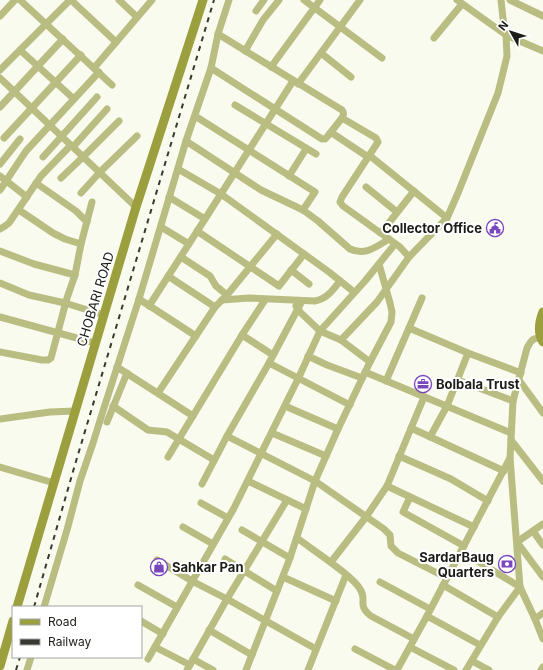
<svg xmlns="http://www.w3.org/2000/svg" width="543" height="670" font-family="Inter,sans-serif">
<rect width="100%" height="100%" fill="#fafbef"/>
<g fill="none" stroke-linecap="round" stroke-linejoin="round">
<g stroke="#b9bd81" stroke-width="7">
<path d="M20 0 112 85"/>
<path d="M71 0 116 42"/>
<path d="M119 0 137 17"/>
<path d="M304 0 382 58"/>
<path d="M501 0 504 27 506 35 515 39 543 51"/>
<path d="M510 0 543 16"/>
<path d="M256 11 264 0"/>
<path d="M0 16 15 0"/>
<path d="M434 38 462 4"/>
<path d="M20 50 74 99"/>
<path d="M245 51 263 20 279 0"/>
<path d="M321 53 351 77"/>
<path d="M271 67 320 0"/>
<path d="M94 68 152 0"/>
<path d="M211 68 322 139H325L327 137 342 118C344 114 344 113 342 110L218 34"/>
<path d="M0 70 70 0"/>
<path d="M0 78 136 207"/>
<path d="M298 84 360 0"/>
<path d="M235 105 316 154"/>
<path d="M0 107 63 39"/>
<path d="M195 116 315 192 303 210"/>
<path d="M342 118 376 138 378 142 342 197 340 202 343 206 400 247 409 257"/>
<path d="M332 133 368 157"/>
<path d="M4 138 81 55"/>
<path d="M186 141 261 190 303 210 318 221 350 249C365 256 376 247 389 239"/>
<path d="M73 147 107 109"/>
<path d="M369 155 447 218"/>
<path d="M43 157 97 97"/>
<path d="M0 164 20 139"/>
<path d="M178 169 221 194 329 272 354 292"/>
<path d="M0 176 27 197"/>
<path d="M289 176 306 149"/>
<path d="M61 178 83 157 119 121"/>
<path d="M36 183 76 211 87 222"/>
<path d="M366 187 397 212"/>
<path d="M0 190 26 151 99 72"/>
<path d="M81 193 100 172 137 136"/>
<path d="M169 197 205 219"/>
<path d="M19 210 53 233 65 239 81 244"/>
<path d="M161 227 189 244"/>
<path d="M0 229 5 226 9 223 41 176 71 145"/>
<path d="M197 231 279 286 304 254"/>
<path d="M381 233 414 191"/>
<path d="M0 251 34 264 75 275"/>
<path d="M181 257 210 276 216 286 227 295"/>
<path d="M291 270 309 284"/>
<path d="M168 276 215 307"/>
<path d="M0 283 29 295 65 303 104 315"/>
<path d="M139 299 196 336"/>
<path d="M222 300 249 298 315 301C327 299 333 290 340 281"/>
<path d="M149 306 205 219 293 81"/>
<path d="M296 306 300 312 320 331 341 340 370 362"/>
<path d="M0 317 95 343"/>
<path d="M409 328 468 353 521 373"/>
<path d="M242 335 273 355"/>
<path d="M540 338C532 338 531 341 527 348L513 401 510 458 520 587 535 619 543 639"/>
<path d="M341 340 377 302 409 257 447 218 458 193 498 93 507 56 506 35 457 0"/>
<path d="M0 352 42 360H48L51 358 67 298 75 275 81 244 92 202"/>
<path d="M308 356 327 365 362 378"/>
<path d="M269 363 350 405"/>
<path d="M117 367 193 416"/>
<path d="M365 372 511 433"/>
<path d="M458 380 513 401"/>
<path d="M519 380 543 413"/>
<path d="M386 381 422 298"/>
<path d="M158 393 215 307 227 295 277 234"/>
<path d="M113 406 148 430C154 431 161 431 167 432L214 460"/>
<path d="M285 406 338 429"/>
<path d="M0 419 50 412 75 411"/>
<path d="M107 422 127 373"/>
<path d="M411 428 504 471"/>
<path d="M272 433 326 456"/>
<path d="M227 436 315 481 384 529 390 535 391 546 398 553 447 578"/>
<path d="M430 437 447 406 468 353"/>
<path d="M511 440 543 481"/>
<path d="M399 456 451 479 488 501"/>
<path d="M168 457 242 335 265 300"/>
<path d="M0 467 54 483"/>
<path d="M248 481 306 509"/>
<path d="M202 484 227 436 269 363 302 301"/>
<path d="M387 486 474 527"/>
<path d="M410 497 403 512 464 546"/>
<path d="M201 503 228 518"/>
<path d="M543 524 517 542 543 577"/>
<path d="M183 527 213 544"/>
<path d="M242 530 290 558"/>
<path d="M533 531 543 545"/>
<path d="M297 538C312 549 327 559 342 571 348 576 356 582 360 589 368 601 356 604 371 616L414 639"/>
<path d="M461 551 520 587 498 617 466 670"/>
<path d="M225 559 277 591"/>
<path d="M157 560 192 581 227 599 316 649"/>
<path d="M331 562 366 517 387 486 424 397"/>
<path d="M283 577 336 601"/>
<path d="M380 582 430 609"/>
<path d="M138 585 177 607"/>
<path d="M443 585 498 617"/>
<path d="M44 607 67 530 80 481 93 443 103 411 139 299 186 141 211 68 218 34 229 0"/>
<path d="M427 616 480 645"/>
<path d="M535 619 543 613"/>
<path d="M141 621 163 634"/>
<path d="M209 630 252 655"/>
<path d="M155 647 190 665"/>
<path d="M410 647 454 670"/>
<path d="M355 649 395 670"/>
<path d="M148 659 234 508 298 379 320 331 365 281 395 244"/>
<path d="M193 659 213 670"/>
<path d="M472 661 489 670"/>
<path d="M27 670 31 657"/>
<path d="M187 670 227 599 287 500"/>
<path d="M246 670 290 558 315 481 338 429 370 362 391 322 392 312 390 303 379 264"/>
<path d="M308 670 346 575"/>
<path d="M397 670 427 616 510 458"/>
<path d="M541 670 543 667"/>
</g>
<g stroke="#9b9f3d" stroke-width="9">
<path d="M543 312C539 322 537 332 543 342"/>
<path d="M17 607 136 207 203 0"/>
<path d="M0 666 13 621"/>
</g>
<g stroke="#393934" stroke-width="2" stroke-dasharray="5 5" stroke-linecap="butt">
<path d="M34 607 74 468 214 0"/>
<path d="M16 670 20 657"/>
</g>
</g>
<defs>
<g id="civic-ring" transform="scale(0.9)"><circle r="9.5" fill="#fff" stroke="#7a46bd" stroke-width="1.5"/><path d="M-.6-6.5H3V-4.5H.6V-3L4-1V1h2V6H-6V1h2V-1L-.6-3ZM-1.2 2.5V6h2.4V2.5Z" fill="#7a46bd"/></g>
<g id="office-ring" transform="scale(0.9)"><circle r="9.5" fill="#fff" stroke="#7a46bd" stroke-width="1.5"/><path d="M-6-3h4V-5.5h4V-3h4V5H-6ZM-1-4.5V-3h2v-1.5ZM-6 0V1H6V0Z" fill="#7a46bd"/></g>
<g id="bank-ring" transform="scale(0.9)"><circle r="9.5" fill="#fff" stroke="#7a46bd" stroke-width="1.5"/><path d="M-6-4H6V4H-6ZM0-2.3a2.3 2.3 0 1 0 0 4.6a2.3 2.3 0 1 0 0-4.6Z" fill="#7a46bd"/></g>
<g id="shop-ring" transform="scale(0.9)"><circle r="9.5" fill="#fff" stroke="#7a46bd" stroke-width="1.5"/><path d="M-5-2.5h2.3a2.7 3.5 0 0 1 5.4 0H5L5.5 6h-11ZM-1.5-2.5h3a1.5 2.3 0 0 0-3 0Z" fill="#7a46bd"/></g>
</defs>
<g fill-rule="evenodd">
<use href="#civic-ring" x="495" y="228"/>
<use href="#office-ring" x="423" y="384"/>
<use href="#bank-ring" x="507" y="564"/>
<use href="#shop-ring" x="159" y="567"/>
</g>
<g text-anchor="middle" stroke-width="4" stroke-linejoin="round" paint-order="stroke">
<g font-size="13" font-weight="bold" fill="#1c1c18" stroke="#fff" text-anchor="end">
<text x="482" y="233">Collector Office</text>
<text x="436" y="389" text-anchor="start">Bolbala Trust</text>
<text x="494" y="562">SardarBaug<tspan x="494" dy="15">Quarters</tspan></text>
<text x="172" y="572" text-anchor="start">Sahkar Pan</text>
</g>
<g font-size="13" fill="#1c1c18" stroke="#fff">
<text transform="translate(95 299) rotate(-73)" y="5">CHOBARI ROAD</text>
</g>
</g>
<rect x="12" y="606" width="130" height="52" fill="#ffffff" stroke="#a4a4a3"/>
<rect x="20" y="619" width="20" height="6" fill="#9b9f3d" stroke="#a4a4a3"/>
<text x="48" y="626" font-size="12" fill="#1c1c18">Road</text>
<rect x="20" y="639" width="20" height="6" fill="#393934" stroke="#a4a4a3"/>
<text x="48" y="646" font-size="12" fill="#1c1c18">Railway</text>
<g transform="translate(511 32) rotate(309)" stroke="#ffffff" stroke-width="3" paint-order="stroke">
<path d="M0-3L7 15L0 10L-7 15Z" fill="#1c1c18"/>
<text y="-6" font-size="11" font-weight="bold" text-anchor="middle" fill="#1c1c18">N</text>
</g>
</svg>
